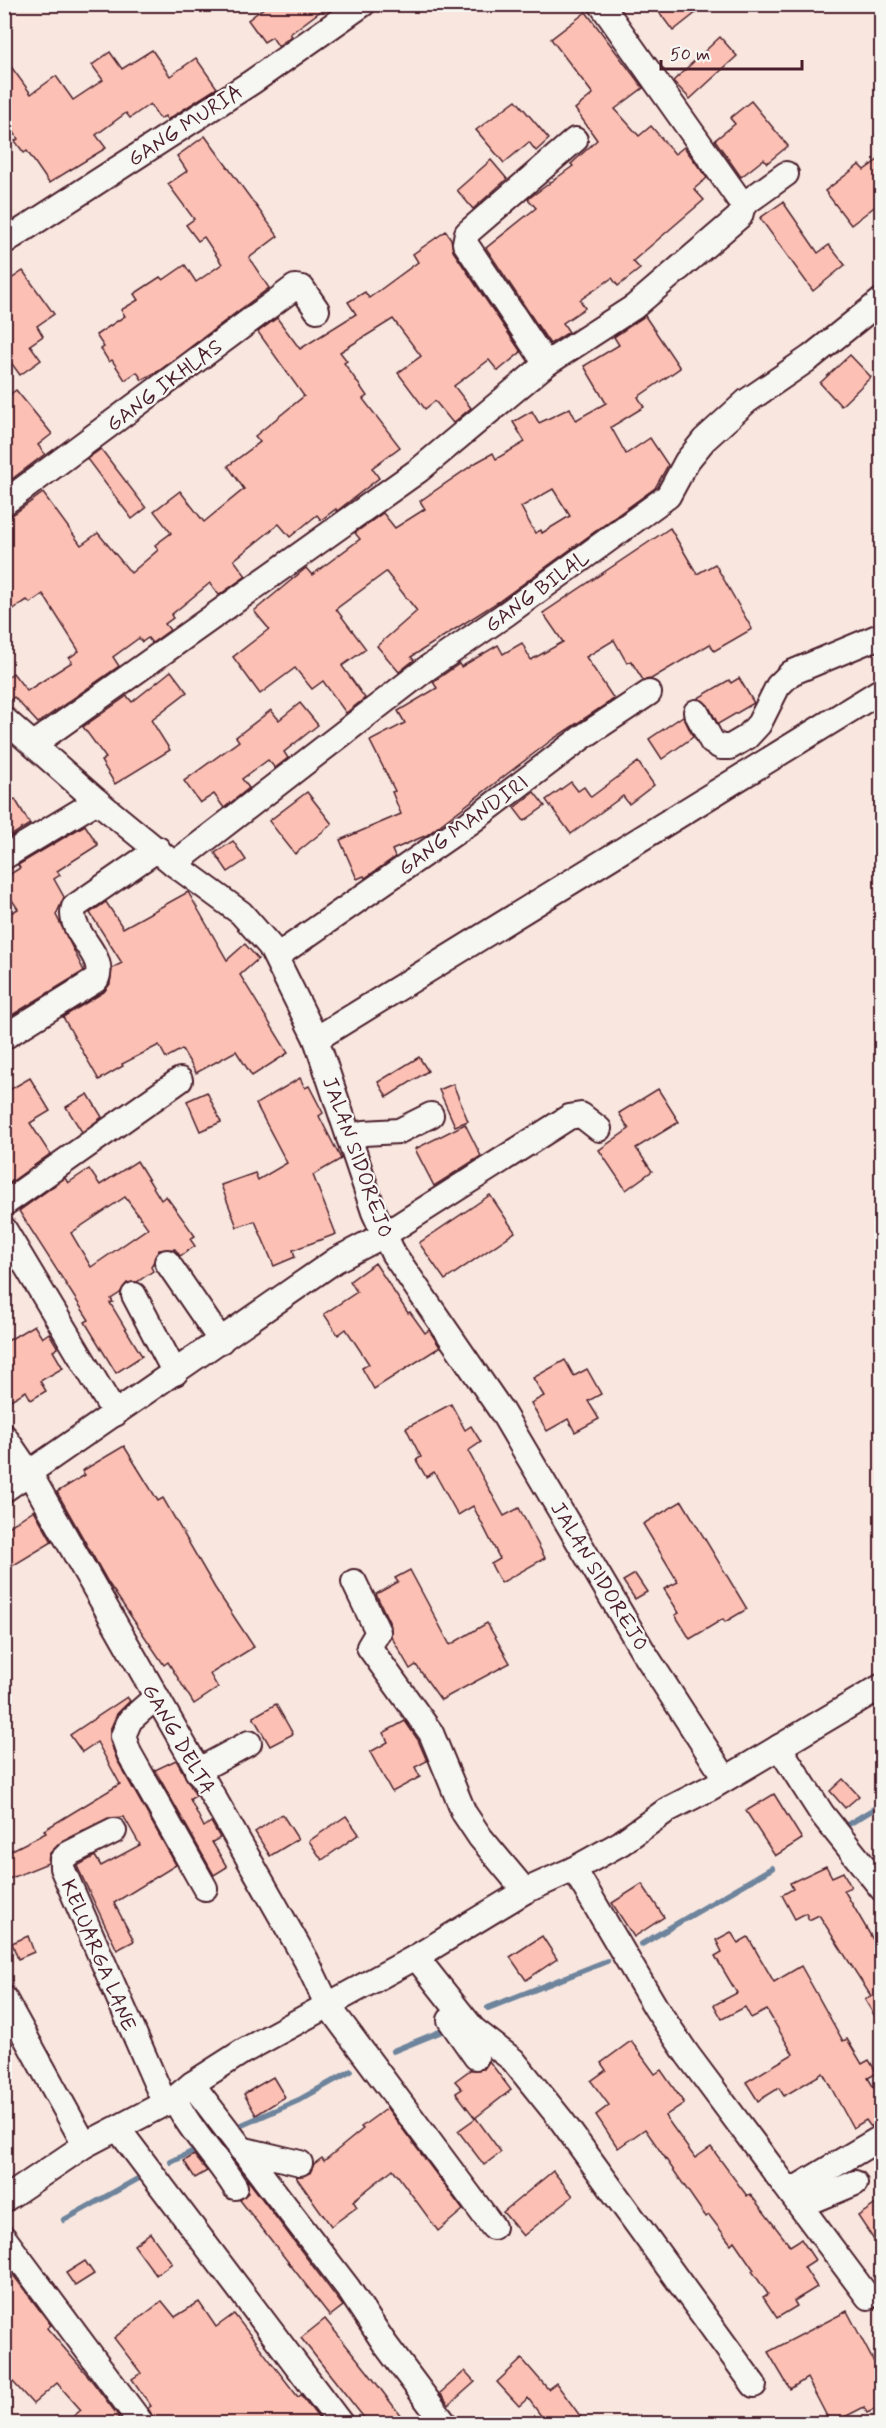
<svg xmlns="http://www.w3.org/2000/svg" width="886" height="2428" font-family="Mynerve,sans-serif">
<rect width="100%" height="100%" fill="#f8e6df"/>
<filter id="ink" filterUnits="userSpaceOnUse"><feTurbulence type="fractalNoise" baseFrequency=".0167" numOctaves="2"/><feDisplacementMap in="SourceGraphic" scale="12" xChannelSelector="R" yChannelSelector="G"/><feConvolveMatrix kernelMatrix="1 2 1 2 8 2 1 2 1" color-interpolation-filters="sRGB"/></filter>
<g filter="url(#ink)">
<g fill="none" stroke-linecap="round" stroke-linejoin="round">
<g stroke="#6e849c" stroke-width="6">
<path d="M844 1827 882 1804"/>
<path d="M642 1944 772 1868"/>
<path d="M488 2008 607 1961"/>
<path d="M393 2051 442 2031"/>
<path d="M235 2128 299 2100 351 2071"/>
<path d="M171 2162 196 2150"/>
<path d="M64 2220 141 2177"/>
</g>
</g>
<g fill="#fcc1b4" stroke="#4a1f2b" stroke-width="1.5" fill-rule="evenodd">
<path d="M269 4H330L290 34 292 36 278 46 272 37 264 42 248 20Z"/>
<path d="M653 4H707L673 31Z"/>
<path d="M586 12 643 88 615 109 639 136 651 126 675 154 684 147 707 178 694 189 704 200 633 261 640 269 618 286 612 278 580 300 585 308 563 323 569 332 550 344 486 248 536 208 528 199 573 166 571 164 597 140 575 109 593 94 551 39Z"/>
<path d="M720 37 737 56 690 99 673 81Z"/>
<path d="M152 50 170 76 196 58 217 88 167 120 165 116 160 119 150 104 130 118 126 113 96 135 106 148 49 183 27 151 24 153 15 141 18 139 4 115V57L31 94 56 76 73 100 103 80 92 65 110 52 122 69Z"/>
<path d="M516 100 549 139 536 151 529 142 504 163 476 130Z"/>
<path d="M751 101 788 146 767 163 764 159 741 177 715 140 735 124 730 118Z"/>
<path d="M205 136 278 236 249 258 269 288 160 370 142 380 137 372 125 380 112 360 109 362 101 349 104 347 96 335 125 316 121 310 138 300 134 294 160 277 163 280 185 265 196 282 222 264 204 237 198 241 186 225 194 219 168 184 187 171 177 156Z"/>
<path d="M882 157V201L851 225 825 191 859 165 864 170Z"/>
<path d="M491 160 507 179 473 209 457 190Z"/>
<path d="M783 202 818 253 829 245 845 265 813 291 760 218Z"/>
<path d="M446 231 451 239 453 251 521 352 498 371 489 360 454 386 471 408 453 423 435 401 425 409 398 373 421 356 393 319 340 352 347 361 344 363 367 396 363 399 400 447 372 468 379 478 337 511 336 509 321 520 317 515 290 537 279 524 234 560 246 576 219 595 210 583 171 615 173 618 165 624 170 630 152 643 148 638 142 642 139 638 113 657 119 666 38 723 14 697 4 705V680L13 673 27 691 72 662 69 658 79 651 43 594 30 603 27 600 4 615V521L43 493 81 545 98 533 131 573 158 550 155 545 171 533 154 511 180 491 204 522 244 489 228 466 260 442 255 436 304 396 258 332 277 318 300 349 356 314 348 302 365 292 369 298 418 262 413 254Z"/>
<path d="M23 271 54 314 37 326 43 336 30 345 41 360 20 375 4 353V284Z"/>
<path d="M645 316 680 368 638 397 644 407 611 427 626 454 650 438 668 465 655 488 498 602 411 657 414 660 399 672 377 646 417 611 386 572 336 609 366 649 342 666 365 698 346 713 323 681 312 689 295 668 260 694 233 657 269 629 254 611 306 568 312 575 360 539 355 533 383 513 395 528 425 509 420 501 477 462 493 453 496 459 525 442 513 422 532 411 539 423 570 408 576 420 606 403 584 366 619 345 614 337ZM553 489 570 516 542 533 541 530 535 533 521 507Z"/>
<path d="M850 355 871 377 841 406 820 383Z"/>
<path d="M16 390 52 434 38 445 45 454 4 485V399Z"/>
<path d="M101 449 146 508 132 519 87 459Z"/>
<path d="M670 528 697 574 715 564 752 629 714 651 710 644 651 679 643 680 631 661 627 663 614 640 586 657 614 699 553 739 427 835 392 850 395 857 365 878 364 876 357 879 340 840 401 814 392 792 395 791 370 741 405 723 398 711 437 688 433 682 459 664 461 667 498 645 503 654 522 643 531 660 563 642 543 613Z"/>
<path d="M171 671 187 692 151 720 170 750 115 784 101 761 106 758 83 727 127 696 132 702Z"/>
<path d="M739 678 754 703 718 724 708 705 698 698 729 680 731 683Z"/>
<path d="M300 703 318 725 284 752 288 758 275 768 268 760 242 779 249 788 224 808 214 794 200 803 184 781 239 741 236 737 271 710 279 720Z"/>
<path d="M683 716 693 737 662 759 649 739Z"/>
<path d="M638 762 654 785 629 804 623 796 571 834 546 800 571 782 578 791 584 787 591 797Z"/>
<path d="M307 792 332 824 295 854 269 821Z"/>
<path d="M534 792 545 806 524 821 514 808Z"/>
<path d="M15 799 30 824 4 840V805Z"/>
<path d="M85 825 98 845 57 871 60 875 54 879 64 897 56 915 84 971 4 1020V917L18 909 4 888V878L20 868 18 865Z"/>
<path d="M233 841 246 860 228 872 215 853Z"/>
<path d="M188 892 227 960 245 944 258 959 240 975 288 1053 252 1076 236 1051 196 1073 182 1049 166 1058 159 1045 122 1064 123 1066 99 1080 63 1017 104 992 110 984 112 968 122 963 90 913 106 902 123 928Z"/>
<path d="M419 1057 428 1071 387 1097 378 1082Z"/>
<path d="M30 1078 50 1111 30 1123 50 1154 7 1185 4 1093Z"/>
<path d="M300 1078 305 1088 309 1086 323 1113 319 1116 341 1159 313 1175 336 1234 293 1250 295 1257 274 1266 255 1221 237 1227 221 1185 255 1173 258 1180 287 1163 256 1104Z"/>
<path d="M453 1084 468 1121 455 1126 439 1090Z"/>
<path d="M658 1089 679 1122 636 1148 652 1171 626 1190 599 1150 629 1129 619 1113Z"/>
<path d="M207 1092 221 1122 200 1131 187 1101Z"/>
<path d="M88 1094 102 1117 82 1132 66 1107Z"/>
<path d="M465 1124 481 1156 434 1186 415 1149Z"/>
<path d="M137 1161 161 1200 166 1196 195 1236 190 1239 195 1246 180 1256 175 1249 159 1250 151 1267 153 1271 137 1282 127 1283 120 1293 111 1299 113 1302 110 1303 142 1356 116 1373 85 1322 89 1320 19 1211 65 1178 68 1183 89 1169 100 1185ZM125 1197 148 1228 91 1267 71 1233Z"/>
<path d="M490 1195 515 1232 445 1280 419 1243Z"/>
<path d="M375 1263 408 1313 410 1312 425 1333 429 1330 440 1347 374 1389 362 1368 369 1364 346 1329 338 1335 324 1314 357 1292 350 1281Z"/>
<path d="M34 1325 42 1338 49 1333 58 1348 53 1351 63 1368 40 1381 46 1391 31 1400 26 1391 4 1404V1343Z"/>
<path d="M565 1360 574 1376 587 1369 601 1394 588 1401 599 1419 575 1432 568 1419 547 1431 531 1403 544 1396 533 1378Z"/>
<path d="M451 1404 465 1430 471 1426 481 1442 468 1451 504 1516 519 1508 545 1558 501 1583 491 1564 500 1559 473 1506 458 1515 434 1472 426 1477 416 1460 421 1457 406 1428Z"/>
<path d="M124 1446 158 1501 163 1498 215 1588 254 1647 210 1674 218 1688 194 1704 168 1662 164 1665 109 1584 57 1492 85 1475 82 1471Z"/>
<path d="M682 1501 747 1609 725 1622 723 1619 690 1639 675 1615 679 1613 664 1589 678 1582 643 1524Z"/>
<path d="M34 1510 52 1542 4 1571V1530Z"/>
<path d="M410 1570 450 1645 487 1623 510 1663 441 1700 416 1665 410 1669 391 1636V1626L376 1594 398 1582 395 1578Z"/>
<path d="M635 1574 647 1592 635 1599 623 1581Z"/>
<path d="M127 1697 130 1701 117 1714 110 1730V1741L117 1760 176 1865 114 1903 134 1941 117 1950 77 1866 95 1856 101 1866 140 1845 124 1817 108 1818 62 1841 49 1854 48 1863 4 1881V1854L46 1833 44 1830 120 1784 97 1742 82 1752 70 1735Z"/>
<path d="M276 1704 293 1734 270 1746 253 1717Z"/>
<path d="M405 1721 418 1740 427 1761 415 1767 420 1777 392 1792 370 1752 388 1742 383 1733Z"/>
<path d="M176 1760 196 1796 190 1799 204 1827 211 1822 220 1838 212 1842 227 1867 214 1875 155 1770Z"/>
<path d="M843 1779 859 1796 845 1808 830 1791Z"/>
<path d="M774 1794 802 1839 775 1856 746 1811Z"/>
<path d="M282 1814 298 1839 270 1856 255 1832Z"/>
<path d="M346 1816 359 1834 322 1860 309 1841Z"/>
<path d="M826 1866 832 1877 843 1872 851 1887 844 1890 882 1955V2028L865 2000 871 1996 819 1915 809 1920 806 1913 795 1919 782 1895 793 1889 790 1883Z"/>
<path d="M642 1884 664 1917 634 1937 612 1903Z"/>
<path d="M731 1932 738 1943 748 1937 774 1982 801 1966 843 2041 847 2039 862 2064 869 2060 877 2073 868 2078 882 2101V2121L871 2127 866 2120 853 2128 823 2073 784 2096 779 2088 758 2101 746 2082 793 2054 767 2010 751 2018 745 2007 722 2019 714 2005 737 1993 715 1956 722 1952 716 1940Z"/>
<path d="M28 1936 34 1952 18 1959 12 1943Z"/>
<path d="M542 1936 557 1959 526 1980 510 1957Z"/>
<path d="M631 2041 655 2074 661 2070 684 2103 665 2116 695 2158 711 2147 747 2196 750 2194 790 2246 801 2239 815 2260 804 2267 817 2287 794 2301 797 2306 777 2318 763 2297 768 2294 752 2271 754 2270 734 2241 731 2244 709 2215 706 2217 645 2129 618 2148 596 2115 609 2105 591 2081 606 2070 601 2063Z"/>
<path d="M489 2061 511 2090 475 2118 456 2093 462 2089 455 2081 470 2070 484 2069Z"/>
<path d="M273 2077 285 2097 256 2115 244 2094Z"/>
<path d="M387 2108 463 2210 438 2231 393 2169 353 2201 357 2207 331 2226 296 2177 310 2173 314 2164 322 2158 324 2161 363 2129 361 2127Z"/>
<path d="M476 2118 501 2152 484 2165 458 2131Z"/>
<path d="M194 2155 207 2171 195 2178 184 2161Z"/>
<path d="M553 2171 573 2196 523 2236 503 2212Z"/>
<path d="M247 2179 343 2306 330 2316 240 2200 248 2193Z"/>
<path d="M882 2200V2252L858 2216Z"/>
<path d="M150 2233 172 2263 156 2275 134 2245Z"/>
<path d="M85 2261 94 2274 75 2286 66 2273Z"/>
<path d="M4 2263 51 2325 47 2328 89 2377 119 2417 110 2424H64L81 2410 57 2383 33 2404 4 2372Z"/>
<path d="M162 2301 175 2317 199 2302 216 2327 234 2314 298 2397 301 2395 323 2424H157L148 2408 151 2406 132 2379 141 2373 114 2338Z"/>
<path d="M847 2311 877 2368 882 2366V2406L867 2413 864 2407 831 2424 807 2378 790 2389 768 2352Z"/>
<path d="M325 2319 367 2371 407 2424H369L301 2338Z"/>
<path d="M522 2359 548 2389 556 2383 586 2424H547L528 2398 519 2406 497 2382Z"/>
<path d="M465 2371 475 2382 449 2405 440 2393Z"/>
</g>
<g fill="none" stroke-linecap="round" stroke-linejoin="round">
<g stroke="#4a1f2b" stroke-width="28">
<g id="minor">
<path d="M601 4 743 205"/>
<path d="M4 242 252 82 363 4"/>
<path d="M546 364 465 243 467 233 575 140"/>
<path d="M4 503 295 287 302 288 317 310"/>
<path d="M696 712 712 742 721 747H730L747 737 759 724 778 686 791 673 882 635"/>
<path d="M4 719 97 801 174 864 241 913 270 946 316 1039 374 1212 393 1253 502 1412 643 1651 725 1778"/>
<path d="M34 744 419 470 546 364 634 307 740 216 743 205 786 174"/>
<path d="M4 857 97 801"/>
<path d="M174 864 426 669 506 614 668 496 687 461 704 440 747 401 811 357 882 300"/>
<path d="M277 956 469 823 581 738 649 693"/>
<path d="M4 1037 96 980C109 955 66 933 74 907L158 849"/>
<path d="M316 1039 882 690"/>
<path d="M349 1138 364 1133 399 1131 431 1115"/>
<path d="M4 1204 180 1080"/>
<path d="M4 1229 115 1414"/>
<path d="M167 1262 221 1341"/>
<path d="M134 1295 175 1373"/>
<path d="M4 1436 30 1474 306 1960 327 2004 493 2227"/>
<path d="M4 1490 336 1260 384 1235 569 1117 581 1115 599 1129"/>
<path d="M354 1582 378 1632 369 1647 431 1733 464 1813 480 1837 525 1891"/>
<path d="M155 1698 130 1720 123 1736 129 1753 205 1888"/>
<path d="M779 1747 822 1814 882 1889"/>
<path d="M197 1771 249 1743"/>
<path d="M114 1831 68 1854 62 1860V1868L165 2104"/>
<path d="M574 1869 656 2008 687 2054 868 2297"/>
<path d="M416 1957 473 2029 513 2060 562 2121 754 2385"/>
<path d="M4 1998 85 2145"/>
<path d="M450 2020 476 2057"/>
<path d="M192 2084 348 2288 385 2344 445 2424"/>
<path d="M175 2098C185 2125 219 2160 235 2187"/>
<path d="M119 2130 341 2424"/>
<path d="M241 2149 300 2163"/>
<path d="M791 2191 882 2137"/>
<path d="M4 2200 85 2145 175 2098 192 2084 242 2052 416 1957 525 1891 574 1869 621 1843 667 1810 712 1787 882 1686"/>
<path d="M802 2205 855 2183"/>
<path d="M4 2238 142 2424"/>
</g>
</g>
<use href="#minor" stroke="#f6f6f2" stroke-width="24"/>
</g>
</g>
<g text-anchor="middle" stroke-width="4.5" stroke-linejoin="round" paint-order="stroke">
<g font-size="21" fill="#4a1f2b" stroke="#f6f6f2">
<text transform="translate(185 125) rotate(-33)" y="7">GANG MURIA</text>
<text transform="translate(164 385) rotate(-37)" y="7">GANG IKHLAS</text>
<text transform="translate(537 591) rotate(-36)" y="7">GANG BILAL</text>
<text transform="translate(463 825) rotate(-36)" y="7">GANG MANDIRI</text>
<text transform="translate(358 1157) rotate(70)" y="7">JALAN SIDOREJO</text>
<text transform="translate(600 1576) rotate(59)" y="7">JALAN SIDOREJO</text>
<text transform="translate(179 1739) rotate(60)" y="7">GANG DELTA</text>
<text transform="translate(99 1955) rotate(67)" y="7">KELUARGA LANE</text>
</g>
</g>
<rect width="886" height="2428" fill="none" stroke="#f6f6f2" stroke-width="24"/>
<rect x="12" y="12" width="862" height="2404" fill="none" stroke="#4a1f2b" stroke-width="2" filter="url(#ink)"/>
<path d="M661 60v9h141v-9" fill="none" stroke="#4a1f2b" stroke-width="3"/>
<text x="670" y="60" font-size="18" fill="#4a1f2b" stroke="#f6f6f2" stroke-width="4.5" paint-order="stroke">50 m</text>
</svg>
